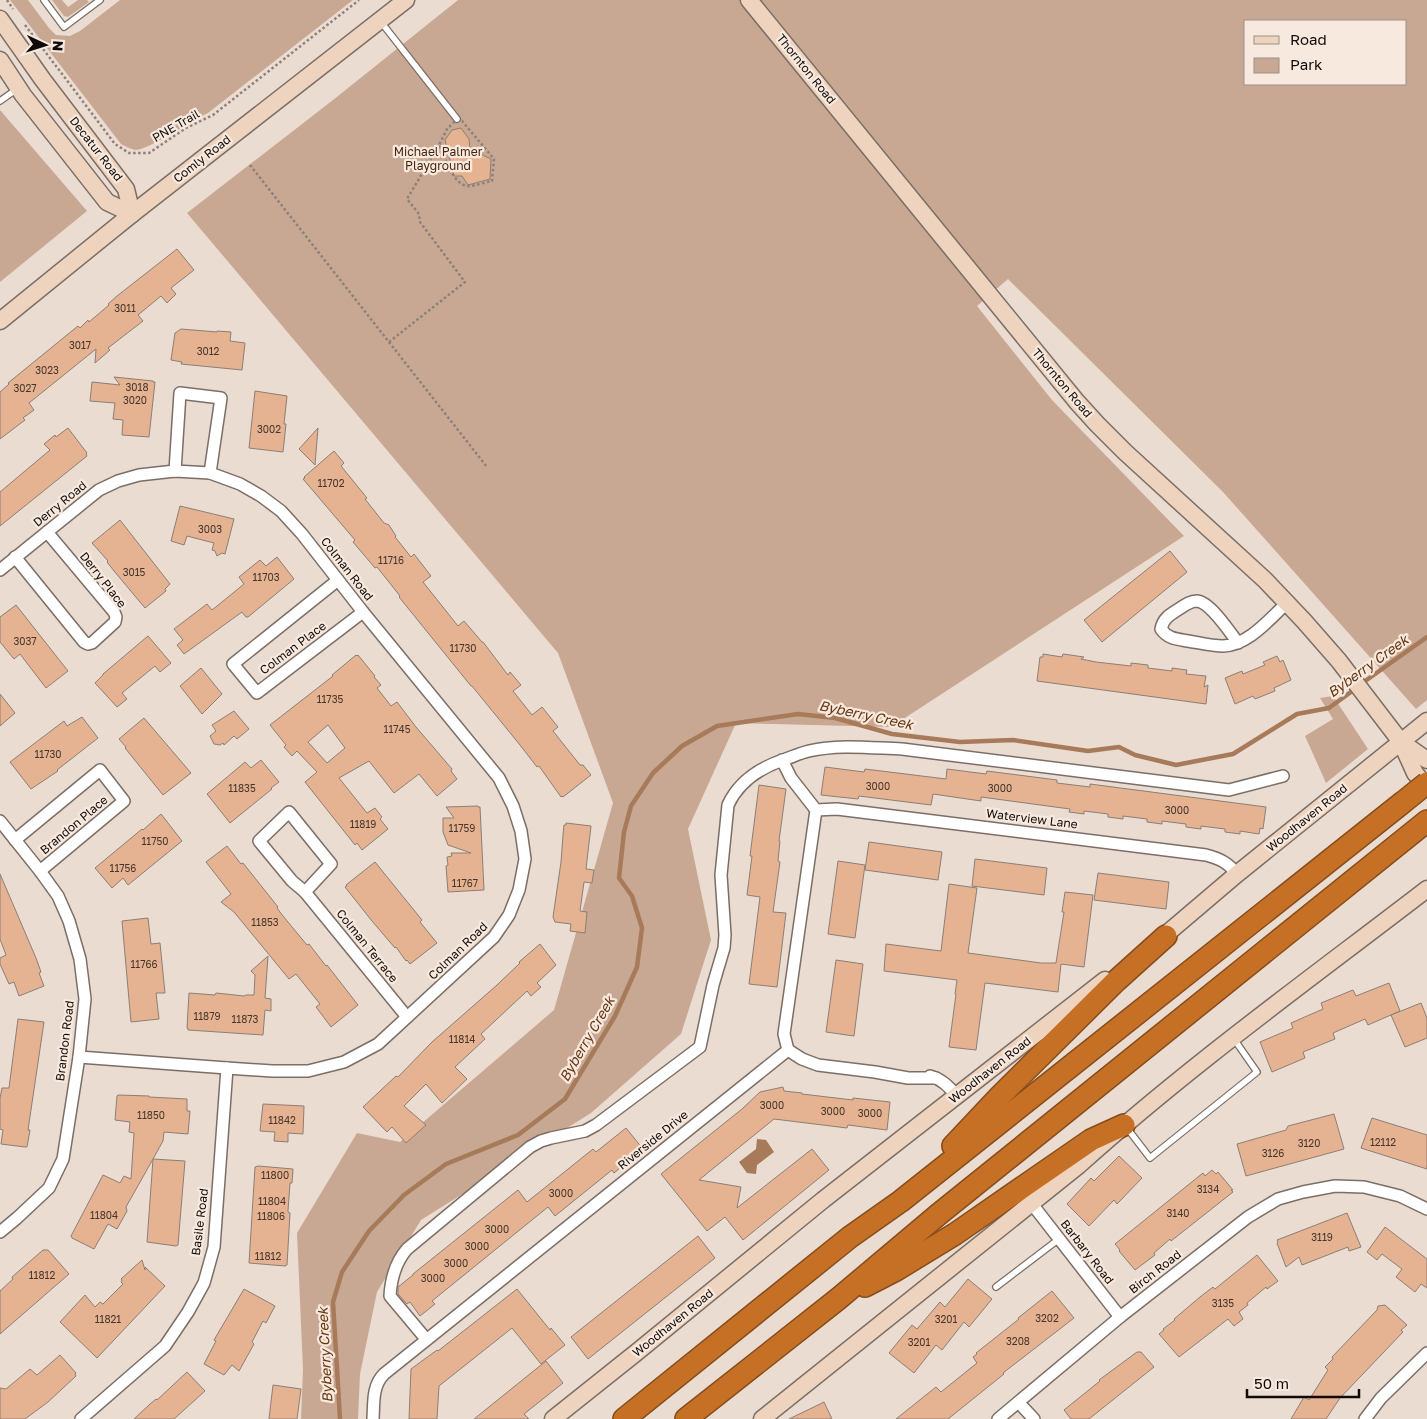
<svg xmlns="http://www.w3.org/2000/svg" width="1427" height="1419" font-family="'Golos Text',sans-serif">
<rect width="100%" height="100%" fill="#ebdcd2"/>
<g fill="#c8a892" fill-rule="evenodd">
<path d="M10 0H28L49 28 56 35 70 36 80 31 120 0H353L208 113C192 120 149 150 135 150 131 149 125 146 121 144Z"/>
<path d="M52 0H62L68 7 78 0H87L89 2 68 17 64 16Z"/>
<path d="M458 0H1427V700L1416 709 1223 492 1008 279 977 306 1052 400 1184 536 891 727 736 723 688 829 711 940 681 1034 591 1113 421 1220 377 1292 360 1374 358 1419H301L303 1369 297 1233 357 1133 400 1142 554 1010 613 803 558 653 187 213 333 100ZM1246 21H1406V84H1246Z"/>
<path d="M0 110 87 211 0 282Z"/>
<path d="M1333 696 1368 749 1326 783 1305 736 1333 719 1320 698Z"/>
</g>
<path fill="#a77a59" d="M757 1139 766 1140 774 1152 757 1165 756 1174 747 1173 739 1162 756 1149Z"/>
<g fill="none" stroke-linecap="round" stroke-linejoin="round">
<g stroke="#a77a59" stroke-width="4.5">
<path d="M1361 684 1427 637"/>
<path d="M340 1419 333 1302 342 1272 369 1231 404 1195 446 1164 518 1135 565 1099 615 1016 637 967 642 928 632 896 619 878 624 832 631 806 653 773 682 746 717 726 798 714 835 718 892 734 960 742 1013 740 1088 751 1119 747 1135 755 1176 765 1233 754 1297 714 1329 708 1355 689"/>
</g>
</g>
<g fill="#e5b392" stroke="#8c7e75" fill-rule="evenodd">
<path d="M461 128 469 139 470 149 491 159 490 179 468 185 462 176H454L445 140 452 130Z"/>
<path d="M177 249 194 270 171 288 176 294 167 303 161 296 138 315 143 321 108 348 110 350 95 363 96 349 29 403 34 410 23 418 25 420 0 439V392L9 384 8 383 78 326 80 328 88 320 89 322 109 305 108 304 117 296Z"/>
<path d="M181 329 217 332V331L231 332 230 341 245 343 242 370 181 364 182 362 171 360 175 333Z"/>
<path d="M114 377 153 381V382H155L149 437 122 435 123 420 113 419 115 403 90 401 92 382 120 385Z"/>
<path d="M255 391 287 396 284 424H286L283 452 249 448Z"/>
<path d="M68 428 87 453 86 454 87 456 0 526V492L50 450 44 444 55 435 56 437Z"/>
<path d="M318 428 315 465 299 449Z"/>
<path d="M334 451 344 463 341 466 367 498 365 499 384 523 389 525 396 536 395 537 411 557 414 554 431 576 423 582 458 626 464 621 482 642H483L508 675 510 672 521 685 513 691 532 715 542 707 558 727 553 731 580 765H583L591 775 563 797 562 796 561 797 539 766 537 767 520 745 472 686H471L399 597 400 596 377 567 375 568 353 542 355 540 303 479 305 478 304 477Z"/>
<path d="M180 506 234 519 225 554 222 553 217 556 215 551 212 550 214 543 187 536 184 545 171 541Z"/>
<path d="M120 520 170 584 165 589 166 591 145 608 114 571 107 562 108 561 92 543Z"/>
<path d="M1170 551 1187 572 1102 642 1084 620Z"/>
<path d="M277 557 294 579 248 617H246L242 612 184 654 177 645 183 640 174 629 207 604 212 610 222 602 244 584 239 577 260 560 266 566Z"/>
<path d="M16 605 68 671 46 688 20 654 14 659 0 642V617Z"/>
<path d="M148 636 171 663 160 672 155 666 122 693 127 699 117 707 95 683 103 675V674Z"/>
<path d="M1043 654 1062 657 1063 654 1084 657 1081 659 1096 662 1131 666V663L1148 665V668L1172 671V668L1187 670 1186 674 1206 676 1204 687 1208 685 1206 704 1037 681 1040 657H1043Z"/>
<path d="M356 655 357 656 358 655 375 676 374 677 381 685 377 688 391 706 397 702 416 727 452 769 451 771 457 779 437 796 419 774 394 793 369 761 339 778 367 813 375 808 382 817 380 819 388 829 362 850 357 843 355 845 305 782 317 772 297 751 292 756 284 747 286 745 270 725 333 676 332 675ZM328 725 345 748 327 763 308 742Z"/>
<path d="M1277 656 1280 662 1283 660 1291 680 1274 688 1275 691 1255 699 1253 696 1235 704 1225 678 1242 671 1243 674 1265 665 1263 662Z"/>
<path d="M201 668 222 694 202 714 180 686Z"/>
<path d="M0 694 15 713 0 726Z"/>
<path d="M234 711 249 729 237 739 234 736 224 745 223 743 220 745 214 744 210 736 216 731 212 725Z"/>
<path d="M82 717 98 738 57 770 58 771 31 789 10 762 64 721 67 726Z"/>
<path d="M144 718 191 773 163 795 125 748 126 747 119 739Z"/>
<path d="M261 760 279 782 271 788 272 789 230 823 207 794 245 762 251 768Z"/>
<path d="M825 767 864 772 865 769 946 779 947 769 986 774 987 771 1057 780V783L1090 787V784L1266 807 1263 829 1260 828 1259 834 1240 831V834L1225 832V829L1201 826V829L1186 827V824L1162 821V824L1147 822V819L1123 816V819L1108 817V814L1084 811V814L1069 812 1070 809 981 797V801L933 794 931 805 859 796 858 799 821 795Z"/>
<path d="M759 785 786 789 779 841H780L778 861 780 862 773 912 786 913 777 987 749 984 760 897 747 895 752 856H750Z"/>
<path d="M478 806V807H480L484 890 448 892 446 866 448 865 447 857 452 856 451 853H471L448 845 443 832V818H454L446 807Z"/>
<path d="M161 814 182 841 128 885 123 878 112 888 95 868 142 829 143 830Z"/>
<path d="M566 823 591 826 586 869 594 870 592 883 584 882 580 911 587 912 585 933 570 931 571 924 555 922 553 917 561 862 563 835 564 825H566Z"/>
<path d="M869 842 942 852 938 880 865 870Z"/>
<path d="M227 846 241 864 243 863 278 907 277 908 283 916 307 945 309 944 326 966 327 965 358 1005 331 1027 316 1007 320 1004 296 974 289 979 234 912 221 902 231 894 206 862Z"/>
<path d="M975 859 1047 868 1044 895 972 886Z"/>
<path d="M838 861 865 865 855 938 828 934Z"/>
<path d="M375 862 422 920 420 922 437 943 410 964 407 960 406 961 396 947 395 948 372 921 345 887 347 886 346 885Z"/>
<path d="M1098 873 1169 882 1166 909 1094 900Z"/>
<path d="M0 874 36 958 41 972 39 973 44 986 19 996 14 982 9 984 0 964V958L6 955 0 939Z"/>
<path d="M949 884 977 888 968 953 1041 963H1056L1064 912H1062L1065 892 1093 895 1084 967 1061 964 1058 992 985 983 976 1050 949 1047 956 994H955L957 980 884 971 886 944 941 951Z"/>
<path d="M148 918 151 944 160 943 165 993H156L159 1019 131 1022 122 921Z"/>
<path d="M540 944 556 965 537 983 541 987 531 996 527 991 496 1020 481 1034 485 1039 455 1067 467 1079 442 1103 426 1084 404 1106 426 1125 406 1143 392 1127 387 1132 363 1107 396 1076 398 1077 432 1042 497 985 520 963 519 962Z"/>
<path d="M268 956 265 998 271 999V1011L265 1010 263 1035 188 1030V1028H187L189 993 215 995 216 993 244 996 246 995H254L255 975 251 971Z"/>
<path d="M836 960 863 964 854 1036 826 1032Z"/>
<path d="M1389 983 1400 1011 1368 1025 1365 1019 1333 1033 1335 1039 1303 1052 1305 1058 1272 1072 1260 1042 1293 1028 1291 1023 1323 1009 1321 1003 1353 990 1356 996Z"/>
<path d="M1421 1003 1427 1018V1038L1405 1047 1391 1015Z"/>
<path d="M18 1019 44 1022 28 1130H30L27 1147H25L1 1144 3 1130 0 1129V1098L2 1088H9Z"/>
<path d="M783 1087 784 1091 802 1093V1094L853 1100V1098L890 1102 887 1130 848 1125 847 1128 774 1119 699 1180 741 1187 737 1208 812 1149 829 1170 743 1240 725 1217 707 1231 661 1174 742 1109 760 1092Z"/>
<path d="M118 1095 149 1096V1097L187 1099V1111H190L188 1134 164 1132 163 1141 153 1159 185 1161 178 1245 176 1246 147 1242 153 1159 126 1207 127 1211 117 1229 108 1224 94 1249 72 1238 71 1236 103 1175 120 1183 124 1176 131 1179 134 1133 129 1132 130 1122 115 1120 117 1096Z"/>
<path d="M263 1104 304 1106 303 1134 288 1133V1142L274 1141 275 1132 260 1131Z"/>
<path d="M1334 1114 1344 1149 1246 1176 1237 1144 1286 1130 1288 1126Z"/>
<path d="M1372 1118 1427 1135V1169L1361 1148Z"/>
<path d="M626 1128 643 1149 614 1173 612 1170 555 1216 548 1207 432 1301 435 1304 420 1316 410 1302 407 1304 398 1294V1287L413 1275V1274L518 1190 527 1202 593 1149 596 1152Z"/>
<path d="M1119 1156 1142 1178 1117 1204 1114 1200 1089 1226 1067 1204 1091 1178 1094 1181Z"/>
<path d="M258 1166 293 1169 292 1183H290L288 1211V1212L290 1213 287 1265 285 1266 249 1263 255 1167Z"/>
<path d="M1212 1170 1216 1174 1218 1172 1233 1190H1231L1233 1192 1171 1241 1170 1239 1154 1253 1155 1255 1135 1270 1119 1251 1120 1250 1115 1244 1193 1181 1203 1173 1205 1176Z"/>
<path d="M1347 1213 1361 1247 1349 1251 1348 1247 1302 1265 1299 1257 1286 1267 1277 1243 1278 1242 1277 1240Z"/>
<path d="M1385 1227 1427 1259V1288L1421 1284 1415 1292 1396 1277 1402 1269 1382 1254 1377 1260 1367 1252Z"/>
<path d="M698 1236 715 1258 588 1359 571 1337Z"/>
<path d="M43 1250H48L69 1274 0 1334V1291L13 1279 12 1277Z"/>
<path d="M1257 1255 1278 1281 1267 1289 1266 1287 1247 1303 1248 1305 1239 1312 1243 1319 1234 1326 1228 1319 1179 1357 1159 1334 1164 1330 1163 1329 1175 1320 1174 1319 1200 1297 1213 1287 1215 1289Z"/>
<path d="M142 1260 145 1270V1267L165 1286 97 1358 60 1322 85 1295 95 1307 100 1302 103 1304 123 1284 121 1282 122 1280 121 1279Z"/>
<path d="M968 1279 992 1299 969 1327 964 1322 942 1350 936 1345 914 1373 889 1353 912 1325 917 1329 940 1302 945 1307Z"/>
<path d="M244 1289 275 1306 266 1323 263 1321 252 1342 254 1344 239 1371 232 1365 224 1375 204 1364 216 1341 214 1340Z"/>
<path d="M517 1289 550 1330 551 1328 565 1345 541 1364 512 1328 439 1386 437 1419H409L411 1369 437 1350 438 1351Z"/>
<path d="M1052 1291 1074 1318 1003 1373 1004 1374 948 1419H896L936 1387 941 1392 977 1363 973 1357 977 1354 976 1353 1019 1319 1018 1318Z"/>
<path d="M1385 1305 1407 1325 1401 1330 1403 1332 1340 1398 1326 1419H1291L1304 1397 1309 1400 1328 1370 1325 1367 1333 1359 1332 1357 1377 1310 1378 1306Z"/>
<path d="M1137 1352H1141L1154 1367 1089 1419H1071L1064 1410 1100 1381 1099 1380Z"/>
<path d="M60 1355 76 1373 75 1374 76 1376 48 1402 25 1419H0V1388L6 1389 30 1369 37 1375Z"/>
<path d="M546 1361 563 1383 524 1414 529 1419H474Z"/>
<path d="M187 1372 205 1391 174 1419H134L149 1405 156 1399 157 1400Z"/>
<path d="M273 1385 301 1389 297 1419H269Z"/>
<path d="M824 1402 832 1419H789L818 1405Z"/>
</g>
<g fill="none" stroke-linecap="round" stroke-linejoin="round">
<g stroke="#7b6e65" stroke-width="8">
<g id="lane">
<path d="M44 0 64 27 100 0"/>
<path d="M381 22 457 119"/>
<path d="M0 101 17 89"/>
<path d="M1127 1128 1150 1158 1257 1072 1234 1039"/>
<path d="M996 1287 1059 1239"/>
</g>
</g>
<g stroke="#7b6e65" stroke-width="14">
<g id="street">
<path d="M175 471 180 393 221 398 210 473"/>
<path d="M15 557 84 642 88 644 92 643 115 622 116 617 114 612 47 532"/>
<path d="M0 570 99 490 118 481 139 475 175 471 210 473 240 484 261 496 281 511 302 534 363 612 499 778 513 806 521 831 525 859 519 890 509 915 494 937 378 1044 344 1062 308 1071H272L227 1068 79 1057"/>
<path d="M338 580 233 664 257 693 363 612"/>
<path d="M1238 643C1230 632 1210 602 1197 601 1190 601 1185 605 1179 609 1171 614 1163 618 1161 629 1168 639 1177 639 1188 641 1200 643 1212 646 1223 646 1249 645 1269 619 1287 603"/>
<path d="M782 760 791 778 816 810"/>
<path d="M816 810 837 809 1206 855C1221 859 1228 863 1237 874"/>
<path d="M289 812 331 864 305 892 292 881 259 841Z"/>
<path d="M0 821 40 871 58 896 69 921 80 959 85 999 79 1057 63 1159 49 1188 17 1218 0 1232"/>
<path d="M15 840 100 770 124 801 40 871"/>
<path d="M305 892 407 1017"/>
<path d="M788 1050 802 1059 818 1065 875 1072 908 1078H936"/>
<path d="M930 1076C942 1079 949 1087 957 1096"/>
<path d="M1032 1204 1120 1317"/>
<path d="M426 1339 390 1296C391 1278 395 1263 407 1249L530 1147 541 1141 551 1138 585 1131 596 1125 700 1047 713 985 724 948 725 935 721 875 728 805C739 781 760 768 783 760 792 757 800 753 809 751 839 744 871 748 902 749L1229 790 1283 776"/>
<path d="M1019 1403 1034 1419"/>
<path d="M81 1419 165 1346 188 1312 204 1283 214 1247 227 1068"/>
<path d="M373 1419C374 1403 372 1386 384 1374L788 1050 784 1034 816 810"/>
<path d="M998 1419 1120 1317 1248 1217 1278 1199 1303 1192 1335 1186 1364 1187 1400 1196 1427 1209"/>
<path d="M1365 1419 1381 1398 1427 1353"/>
</g>
</g>
<g stroke="#7b6e65" stroke-width="19">
<g id="secondary">
<path d="M749 0 1077 402 1097 424 1125 452 1265 580 1304 621 1339 661 1401 742 1415 773 1427 788"/>
<path d="M0 19 43 80 126 189 132 214"/>
<path d="M0 60 23 95 107 202 132 214"/>
<path d="M0 321 132 214 406 0"/>
<path d="M1401 742 1427 760"/>
<path d="M1157 942 1237 874 1427 721"/>
<path d="M553 1419 637 1352 823 1200 1105 980"/>
<path d="M762 1419 1079 1165C1189 1066 1310 979 1427 889"/>
</g>
</g>
<g stroke="#864d1c" stroke-width="24">
<g id="highway">
<path d="M953 1146 1000 1096 1116 981 1166 936"/>
<path d="M865 1286 896 1270 955 1234 1091 1140 1124 1125"/>
<path d="M624 1419 850 1237 901 1201 1402 803"/>
<path d="M686 1419 838 1299 939 1214 1427 821"/>
</g>
</g>
<g stroke="#8c817a" stroke-width="2.5" stroke-dasharray="2.5 2.5" stroke-linecap="butt">
<path d="M7 0 13 9"/>
<path d="M25 25 115 144 129 153H149L186 128 213 115 359 0"/>
<path d="M457 119 462 121 494 159 492 181C485 182 476 186 468 186 454 186 444 156 439 145L447 129Z"/>
<path d="M250 165 487 467"/>
<path d="M389 342 465 282 420 222 419 214 407 199 439 145"/>
</g>
<use href="#lane" stroke="#fff" stroke-width="5.5"/>
<use href="#street" stroke="#fff" stroke-width="11"/>
<use href="#secondary" stroke="#eed4be" stroke-width="16"/>
<use href="#highway" stroke="#c67026" stroke-width="21"/>
<g stroke="#864d1c" stroke-width="24" stroke-linecap="butt">
<path id="highway-bridge" d="M1402 803 1427 783"/>
</g>
<use href="#highway-bridge" stroke="#c67026" stroke-width="21"/>
</g>
<g text-anchor="middle" stroke-width="4.5" stroke-linejoin="round" paint-order="stroke">
<g font-size="10" fill="#45352a">
<text x="125" y="312">3011</text>
<text x="80" y="349">3017</text>
<text x="208" y="355">3012</text>
<text x="47" y="374">3023</text>
<text x="137" y="391">3018</text>
<text x="25" y="392">3027</text>
<text x="135" y="404">3020</text>
<text x="269" y="433">3002</text>
<text x="331" y="487">11702</text>
<text x="210" y="533">3003</text>
<text x="391" y="564">11716</text>
<text x="134" y="576">3015</text>
<text x="266" y="581">11703</text>
<text x="25" y="645">3037</text>
<text x="463" y="652">11730</text>
<text x="330" y="703">11735</text>
<text x="397" y="733">11745</text>
<text x="48" y="758">11730</text>
<text x="878" y="790">3000</text>
<text x="242" y="792">11835</text>
<text x="1000" y="792">3000</text>
<text x="1177" y="814">3000</text>
<text x="363" y="828">11819</text>
<text x="462" y="832">11759</text>
<text x="155" y="845">11750</text>
<text x="123" y="872">11756</text>
<text x="465" y="887">11767</text>
<text x="265" y="926">11853</text>
<text x="144" y="968">11766</text>
<text x="207" y="1020">11879</text>
<text x="245" y="1023">11873</text>
<text x="462" y="1043">11814</text>
<text x="772" y="1109">3000</text>
<text x="833" y="1115">3000</text>
<text x="870" y="1117">3000</text>
<text x="151" y="1119">11850</text>
<text x="282" y="1124">11842</text>
<text x="1383" y="1146">12112</text>
<text x="1309" y="1147">3120</text>
<text x="1273" y="1157">3126</text>
<text x="275" y="1179">11800</text>
<text x="1208" y="1193">3134</text>
<text x="561" y="1197">3000</text>
<text x="272" y="1205">11804</text>
<text x="1178" y="1217">3140</text>
<text x="104" y="1219">11804</text>
<text x="271" y="1220">11806</text>
<text x="497" y="1233">3000</text>
<text x="1322" y="1241">3119</text>
<text x="477" y="1250">3000</text>
<text x="268" y="1260">11812</text>
<text x="456" y="1267">3000</text>
<text x="42" y="1279">11812</text>
<text x="433" y="1282">3000</text>
<text x="1223" y="1307">3135</text>
<text x="1047" y="1322">3202</text>
<text x="108" y="1323">11821</text>
<text x="946" y="1323">3201</text>
<text x="1018" y="1345">3208</text>
<text x="919" y="1346">3201</text>
</g>
<g font-size="12" fill="#100b08" stroke="#f8e9df">
<text transform="translate(806 69) rotate(51)" y="4">Thornton Road</text>
<text transform="translate(176 126) rotate(-30)" y="4">PNE Trail</text>
<text transform="translate(96 149) rotate(52)" y="4">Decatur Road</text>
<text transform="translate(202 159) rotate(-38)" y="4">Comly Road</text>
<text transform="translate(1062 383) rotate(50)" y="4">Thornton Road</text>
<text transform="translate(60 504) rotate(-39)" y="4">Derry Road</text>
<text transform="translate(347 569) rotate(52)" y="4">Colman Road</text>
<text transform="translate(103 580) rotate(52)" y="4">Derry Place</text>
<text transform="translate(293 648) rotate(-37)" y="4">Colman Place</text>
<text transform="translate(1307 818) rotate(-39)" y="4">Woodhaven Road</text>
<text transform="translate(1032 819) rotate(7)" y="4">Waterview Lane</text>
<text transform="translate(74 825) rotate(-40)" y="4">Brandon Place</text>
<text transform="translate(367 946) rotate(51)" y="4">Colman Terrace</text>
<text transform="translate(458 951) rotate(-44)" y="4">Colman Road</text>
<text transform="translate(65 1041) rotate(-83)" y="4">Brandon Road</text>
<text transform="translate(990 1070) rotate(-38)" y="4">Woodhaven Road</text>
<text transform="translate(653 1140) rotate(-39)" y="4">Riverside Drive</text>
<text transform="translate(200 1222) rotate(-83)" y="4">Basile Road</text>
<text transform="translate(1087 1252) rotate(52)" y="4">Barbary Road</text>
<text transform="translate(1155 1272) rotate(-38)" y="4">Birch Road</text>
<text transform="translate(673 1323) rotate(-39)" y="4">Woodhaven Road</text>
</g>
<g font-size="12" fill="#47260c" stroke="#f8e9df">
<text x="438" y="156">Michael Palmer<tspan x="438" dy="14">Playground</tspan></text>
</g>
<g font-size="14" font-style="italic" fill="#653610" stroke="#f8e9df">
<text transform="translate(1368 666) rotate(-36)" y="5">Byberry Creek</text>
<text transform="translate(866 715) rotate(12)" y="5">Byberry Creek</text>
<text transform="translate(587 1039) rotate(-60)" y="5">Byberry Creek</text>
<text transform="translate(325 1355) rotate(-93)" y="5">Byberry Creek</text>
</g>
</g>
<rect x="1244" y="20" width="162" height="65" fill="#f8e9df" stroke="#9b9089"/>
<rect x="1254" y="36" width="25" height="8" fill="#eed4be" stroke="#9b9089"/>
<text x="1290" y="45" font-size="15" fill="#100b08">Road</text>
<rect x="1254" y="58" width="25" height="15" fill="#c8a892" stroke="#9b9089"/>
<text x="1290" y="70" font-size="15" fill="#100b08">Park</text>
<g transform="translate(45 45) rotate(94)" stroke="#f8e9df" stroke-width="4" paint-order="stroke">
<path d="M0-4L9 19L0 12L-9 19Z" fill="#100b08"/>
<text y="-8" font-size="14" font-weight="bold" text-anchor="middle" fill="#100b08">N</text>
</g>
<path d="M1247 1389v8h112v-8" fill="none" stroke="#100b08" stroke-width="2.5"/>
<text x="1254" y="1389" font-size="15" fill="#100b08" stroke="#f8e9df" stroke-width="4" paint-order="stroke">50 m</text>
</svg>
